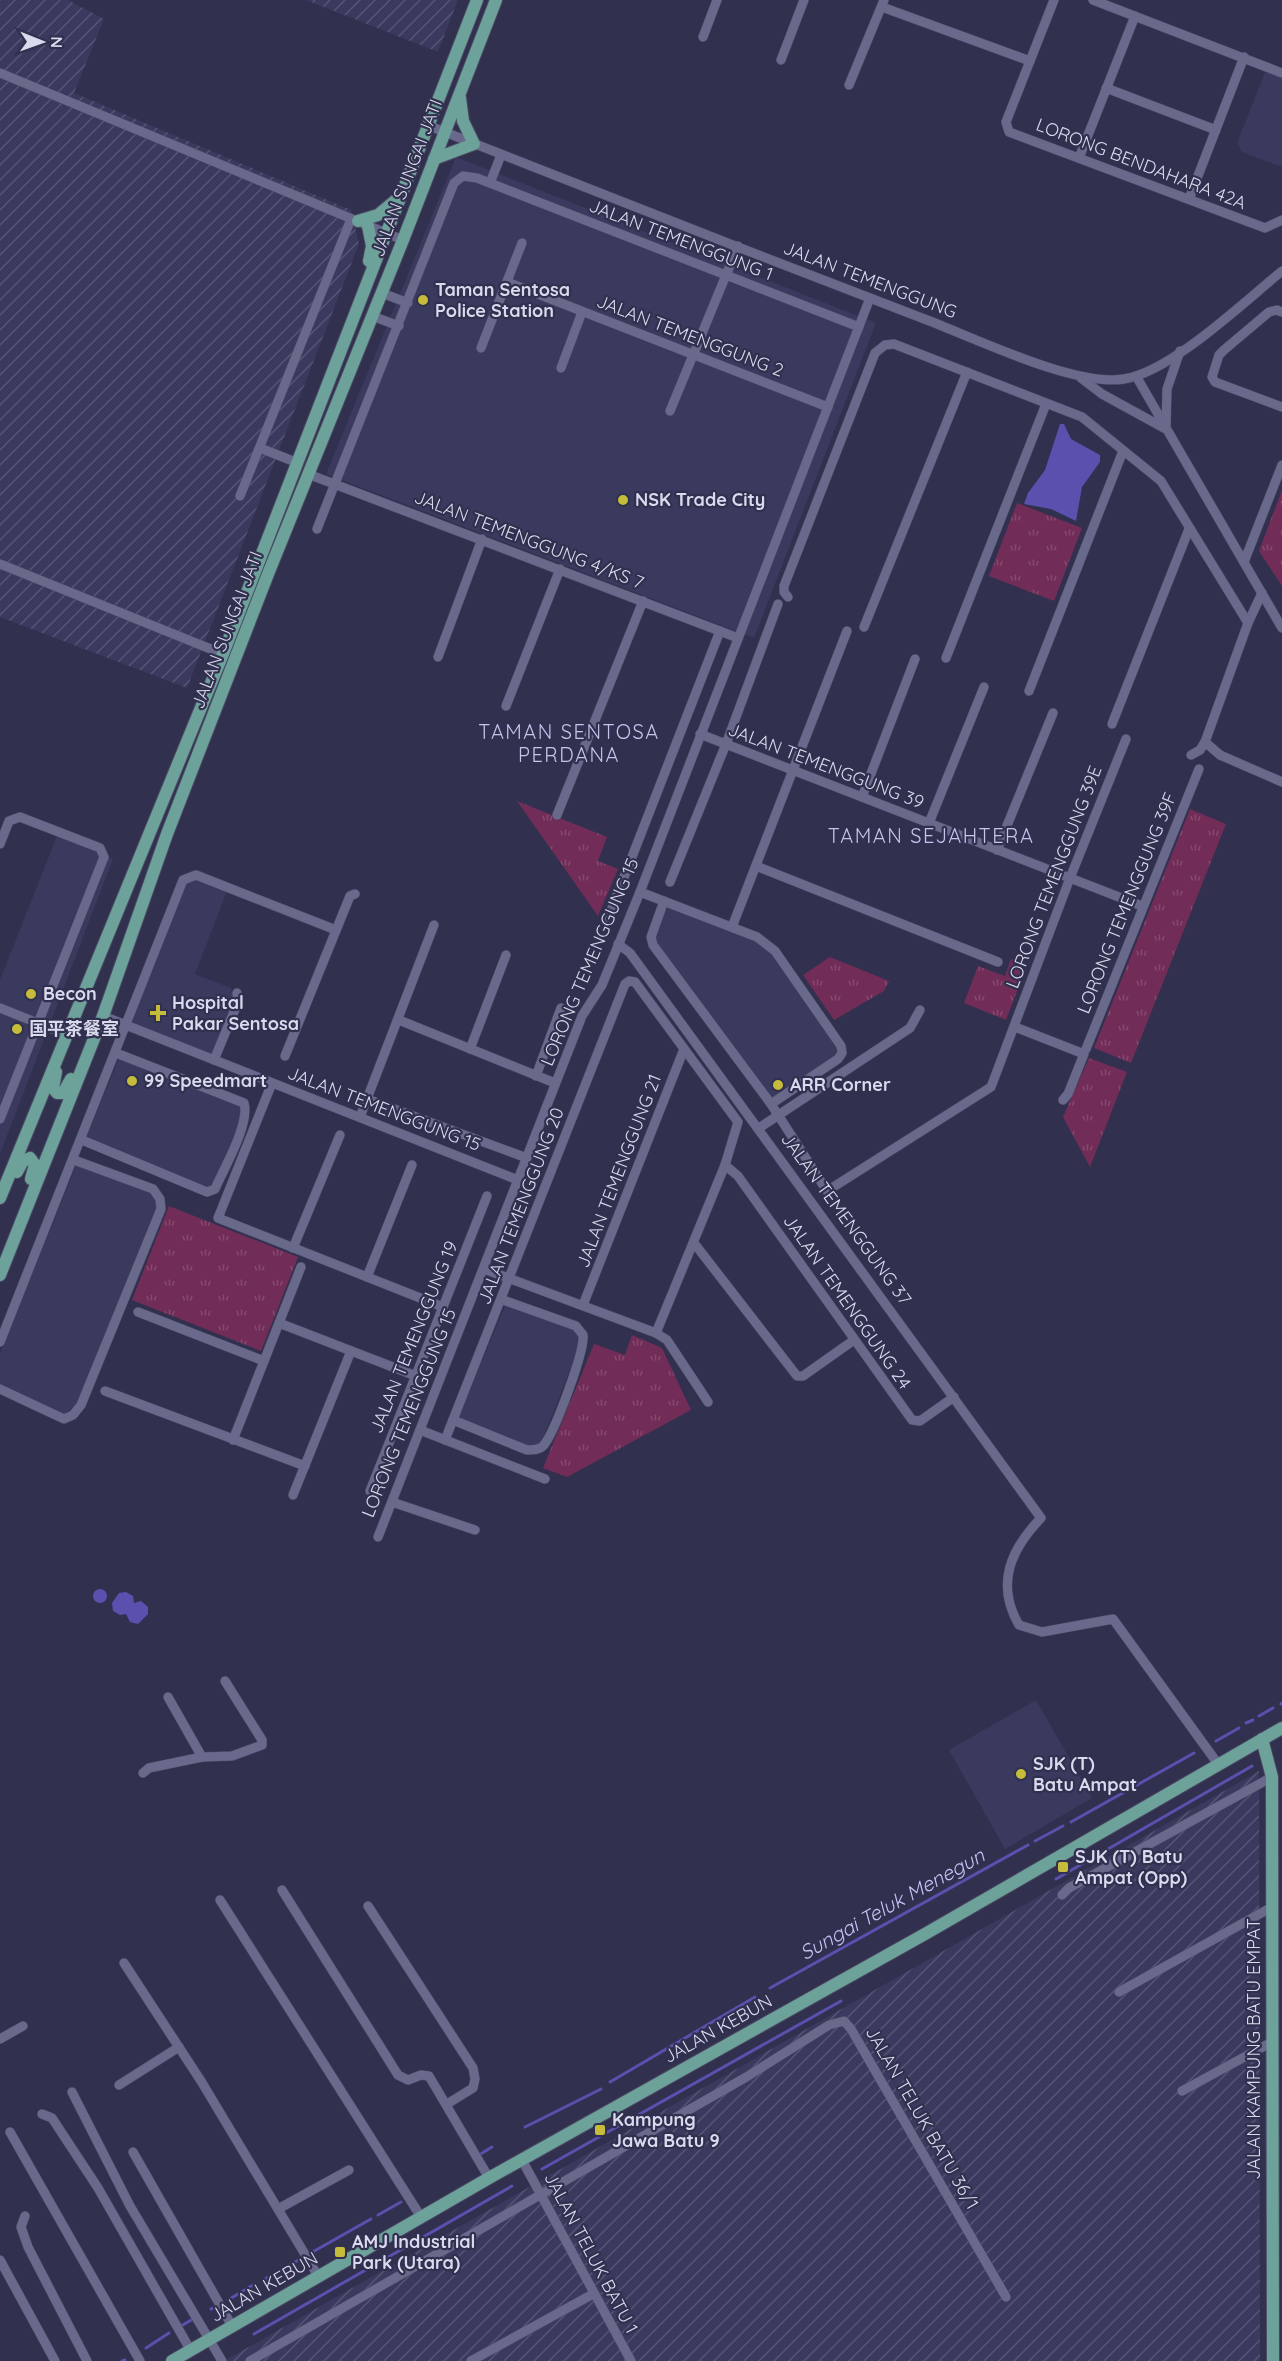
<svg xmlns="http://www.w3.org/2000/svg" width="1282" height="2361" font-family="Quicksand,'Noto Sans SC',sans-serif">
<defs>
<pattern id="industrial-furrows" width="10" height="10" patternUnits="userSpaceOnUse" patternTransform="scale(1.5)"><rect width="10" height="10" fill="#3a395e"/><path d="M-1 1l2-2M0 10L10 0M9 11l2-2" fill="none" stroke="#565575"/></pattern>
<pattern id="park-tufts" width="24" height="20" patternUnits="userSpaceOnUse" patternTransform="scale(1.5)"><rect width="24" height="20" fill="#712c57"/><path d="M3 7l-1-3M5 7V3M7 7l1-3M15 17l-1-3M17 17v-4M19 17l1-3" fill="none" stroke="#854a6f"/></pattern>
</defs>
<rect width="100%" height="100%" fill="#31304f"/>
<g fill="#3a395e">
<path d="M1266 70 1282 76V167L1242 152 1237 143Z"/>
<path d="M456 157 876 323 754 638 326 474Z"/>
<path d="M57 836 113 859 0 1154V980Z"/>
<path d="M195 879 227 891 195 974 231 988 234 1001 213 1056 132 1023 185 883Z"/>
<path d="M666 907 754 940 773 954 837 1048 835 1057 772 1100 657 944 654 938Z"/>
<path d="M119 1058 241 1107 243 1114 214 1185 208 1187 86 1138Z"/>
<path d="M76 1166 150 1191 156 1200 157 1208 77 1404 64 1415 0 1386V1353Z"/>
<path d="M505 1306 574 1330 580 1336 581 1343 541 1443 534 1445 527 1446 458 1418Z"/>
<path d="M1036 1700 1092 1798 1005 1849 949 1750Z"/>
</g>
<g fill="url(#industrial-furrows)">
<path d="M0 0H68L104 19 74 93 351 210 359 244 187 688 0 617Z"/>
<path d="M306 0H458L438 52Z"/>
<path d="M1259 1771 1260 2361H224Z"/>
</g>
<g fill="url(#park-tufts)">
<path d="M1282 490V586L1259 551Z"/>
<path d="M1017 503 1082 528 1054 601 989 576Z"/>
<path d="M517 801 607 837 598 861 618 869 598 916Z"/>
<path d="M1190 809 1226 824 1131 1063 1094 1048Z"/>
<path d="M830 957 889 981 884 991 834 1020 803 975Z"/>
<path d="M1011 959 1027 965 1006 1020 964 1003 978 966 1005 976Z"/>
<path d="M1089 1058 1127 1072 1090 1167 1063 1117Z"/>
<path d="M169 1206 298 1257 261 1351 132 1300Z"/>
<path d="M632 1335 662 1348 691 1410 567 1477 543 1468 594 1344 625 1355Z"/>
</g>
<g fill="#5a50ae">
<path d="M1060 424H1064L1071 439 1100 455V462L1082 487 1076 521 1051 509 1024 504 1028 493 1045 470Z"/>
<circle cx="100" cy="1596" r="7"/>
<path d="M126 1592 133 1596 134 1603 141 1601 148 1607V1614L138 1624 130 1622 126 1614 120 1615 113 1611 112 1603 119 1593Z"/>
</g>
<g fill="none" stroke-linecap="round" stroke-linejoin="round">
<g stroke="#5a50ae" stroke-width="3">
<path d="M1281 1704 1282 1703"/>
<path d="M1259 1716 1273 1708"/>
<path d="M1246 1723 1253 1720"/>
<path d="M1216 1741 1239 1728"/>
<path d="M1071 1822 1194 1753"/>
<path d="M1035 1841 1063 1826"/>
<path d="M1056 1879 1252 1766"/>
<path d="M770 1988 1028 1845"/>
<path d="M610 2082 755 1997"/>
<path d="M525 2127 601 2089"/>
<path d="M479 2155 492 2147"/>
<path d="M542 2169 841 2001"/>
<path d="M378 2215 401 2202"/>
<path d="M309 2254 371 2219"/>
<path d="M265 2279 304 2257"/>
<path d="M228 2300 253 2285"/>
<path d="M211 2309 216 2307"/>
<path d="M181 2326 193 2319"/>
<path d="M254 2334 512 2186"/>
<path d="M146 2348 169 2333"/>
<path d="M122 2361 125 2360"/>
</g>
<g stroke="#4b4a64" stroke-width="10">
<g id="minor">
<path d="M1054 0 1006 122 1009 132 1265 228 1282 220"/>
<path d="M1093 0 1282 73"/>
<path d="M882 7 1030 61"/>
<path d="M703 37 717 0"/>
<path d="M781 60 804 0"/>
<path d="M0 73 403 240"/>
<path d="M849 85 884 0"/>
<path d="M1106 88 1216 130"/>
<path d="M427 125C593 191 760 256 927 320 977 339 1075 387 1124 379 1171 372 1244 302 1282 271"/>
<path d="M1079 158 1135 16"/>
<path d="M490 183 501 155"/>
<path d="M1189 199 1244 57"/>
<path d="M507 282 828 407"/>
<path d="M382 293 408 303"/>
<path d="M1282 312 1277 310 1269 312 1224 350 1219 355 1212 377 1215 382 1282 407"/>
<path d="M372 316 399 326"/>
<path d="M481 348 522 243"/>
<path d="M561 368 582 312"/>
<path d="M1136 376 1282 628"/>
<path d="M1081 378 1102 394 1164 428"/>
<path d="M670 411 738 246"/>
<path d="M1166 426 1167 389 1180 351"/>
<path d="M260 448 298 463"/>
<path d="M308 474 738 638"/>
<path d="M240 496 351 219"/>
<path d="M317 529 454 183 463 176 477 178 859 327"/>
<path d="M1244 562 1282 465"/>
<path d="M0 564 223 654"/>
<path d="M1262 593 1248 623 1205 742 1220 755 1282 782"/>
<path d="M788 597 784 592V586L875 353 885 345 894 344 1082 417 1161 481 1248 623"/>
<path d="M864 627 967 372"/>
<path d="M438 657 482 539"/>
<path d="M946 658 1046 404"/>
<path d="M1029 691 1123 451"/>
<path d="M506 706 560 569"/>
<path d="M1112 724 1189 529"/>
<path d="M700 734 1142 906"/>
<path d="M1191 755 1200 750 1205 742"/>
<path d="M862 797 915 659"/>
<path d="M557 815 643 601"/>
<path d="M929 823 984 687"/>
<path d="M0 844 9 821 20 817 100 848 104 857 0 1119"/>
<path d="M997 850 1053 713"/>
<path d="M756 866 998 962"/>
<path d="M670 882 726 744 778 604"/>
<path d="M640 892 757 937 775 951 841 1046 842 1053 838 1059 771 1104"/>
<path d="M664 901 651 937 653 945 771 1104 827 1191 991 1087 1070 878 1126 739"/>
<path d="M607 921 720 631"/>
<path d="M732 927 847 631"/>
<path d="M618 944 630 953 1041 1518C1011 1549 995 1584 1019 1625L1042 1632 1113 1619 1218 1764"/>
<path d="M0 1008 65 1034"/>
<path d="M103 1016 518 1180"/>
<path d="M399 1020 555 1083"/>
<path d="M1015 1027 1084 1054 1068 1094 1063 1100"/>
<path d="M470 1049 506 955"/>
<path d="M1086 1049 1199 769"/>
<path d="M285 1056 350 896 355 894"/>
<path d="M214 1060 238 1002 237 993"/>
<path d="M536 1076 561 1008"/>
<path d="M272 1083 218 1218 443 1307"/>
<path d="M367 1099 527 1158"/>
<path d="M360 1117 434 925"/>
<path d="M759 1128 910 1028 920 1010"/>
<path d="M82 1140 207 1192 215 1189C224 1168 250 1124 244 1103L116 1053"/>
<path d="M725 1165 738 1176 912 1420 920 1421 954 1397"/>
<path d="M694 1243 797 1376H803L854 1340"/>
<path d="M293 1248 340 1135"/>
<path d="M484 1269 656 1333 667 1340 708 1402"/>
<path d="M367 1277 412 1165"/>
<path d="M583 1305 684 1049"/>
<path d="M138 1312 264 1361"/>
<path d="M279 1323 416 1376"/>
<path d="M0 1342 183 880 196 875 336 930"/>
<path d="M0 1389 64 1419 73 1415 81 1405 161 1209 160 1199 153 1189 74 1160"/>
<path d="M105 1391 305 1466"/>
<path d="M453 1420 527 1450C533 1450 540 1450 544 1445 555 1431 585 1351 583 1335L576 1326 503 1300"/>
<path d="M420 1430 545 1479"/>
<path d="M233 1440 301 1267"/>
<path d="M445 1440 625 984 629 981 635 982 738 1122 725 1165 656 1333"/>
<path d="M370 1491 487 1196"/>
<path d="M293 1495 351 1351"/>
<path d="M392 1502 475 1530"/>
<path d="M378 1537 582 1016 602 985 640 892 870 298"/>
<path d="M168 1697 202 1757"/>
<path d="M143 1773 149 1768 202 1757 232 1756 262 1745V1740L225 1681"/>
<path d="M282 1890 398 2075 408 2080 421 2075 429 2076 489 2178"/>
<path d="M1062 1895 1069 1888 1272 1777"/>
<path d="M220 1900 421 2217"/>
<path d="M368 1906 473 2068 475 2079 473 2088 447 2104"/>
<path d="M124 1963 201 2081 318 2276"/>
<path d="M1119 1992 1272 1907"/>
<path d="M0 2039 23 2026"/>
<path d="M119 2085 179 2047"/>
<path d="M1182 2091 1272 2042"/>
<path d="M72 2092 130 2206 222 2361"/>
<path d="M42 2114 52 2118 98 2188 191 2351"/>
<path d="M10 2132 140 2361"/>
<path d="M133 2152 232 2326"/>
<path d="M522 2160 631 2361"/>
<path d="M278 2209 349 2170"/>
<path d="M25 2216 21 2227 28 2247 87 2361"/>
<path d="M0 2260 55 2361"/>
<path d="M250 2361 748 2076 829 2025 844 2021 851 2029 1006 2297"/>
<path d="M471 2361 593 2294"/>
</g>
</g>
<g stroke="#4b4a64" stroke-width="14">
<g id="major">
<path d="M434 159 474 144 463 121 460 98"/>
<path d="M358 221 378 215 396 200"/>
<path d="M368 226 372 246 369 261"/>
<path d="M56 1072 53 1088 57 1093H63L71 1079"/>
<path d="M17 1172 23 1161 30 1158 35 1165 31 1179"/>
<path d="M0 1198 223 654 477 0"/>
<path d="M0 1275 103 1016 167 834 268 574 403 240 496 0"/>
<path d="M1262 1739 1272 1777 1273 2361"/>
<path d="M172 2361 489 2178 925 1934 1282 1728"/>
</g>
</g>
<use href="#minor" stroke="#69698c" stroke-width="9"/>
<use href="#major" stroke="#6da29a" stroke-width="12"/>
</g>
<g fill="#c6bc3c" stroke="#31304f" stroke-width="2">
<circle cx="423" cy="300" r="6"/>
<circle cx="623" cy="500" r="6"/>
<circle cx="31" cy="994" r="6"/>
<path d="M155 1004h6v6h6v6h-6v6h-6v-6h-6v-6h6z"/>
<circle cx="17" cy="1029" r="6"/>
<circle cx="132" cy="1081" r="6"/>
<circle cx="778" cy="1085" r="6"/>
<circle cx="1021" cy="1774" r="6"/>
<rect x="1057" y="1861" width="12" height="12" rx="3"/>
<rect x="594" y="2124" width="12" height="12" rx="3"/>
<rect x="334" y="2246" width="12" height="12" rx="3"/>
</g>
<g text-anchor="middle" stroke-width="4.5" stroke-linejoin="round" paint-order="stroke">
<g font-size="18" fill="#dadaee" stroke="#31304f">
<text transform="translate(1141 164) rotate(21)" y="6">LORONG BENDAHARA 42A</text>
<text transform="translate(407 178) rotate(-69)" y="6">JALAN SUNGAI JATI</text>
<text transform="translate(681 240) rotate(21)" y="6">JALAN TEMENGGUNG 1</text>
<text transform="translate(870 280) rotate(21)" y="6">JALAN TEMENGGUNG</text>
<text transform="translate(690 336) rotate(21)" y="6">JALAN TEMENGGUNG 2</text>
<text transform="translate(529 540) rotate(21)" y="6">JALAN TEMENGGUNG 4/KS 7</text>
<text transform="translate(227 630) rotate(-69)" y="6">JALAN SUNGAI JATI</text>
<text transform="translate(826 766) rotate(21)" y="6">JALAN TEMENGGUNG 39</text>
<text transform="translate(1054 877) rotate(-69)" y="6">LORONG TEMENGGUNG 39E</text>
<text transform="translate(1127 903) rotate(-68)" y="6">LORONG TEMENGGUNG 39F</text>
<text transform="translate(590 962) rotate(-67)" y="6">LORONG TEMENGGUNG 15</text>
<text transform="translate(384 1109) rotate(21)" y="6">JALAN TEMENGGUNG 15</text>
<text transform="translate(619 1171) rotate(-69)" y="6">JALAN TEMENGGUNG 21</text>
<text transform="translate(521 1206) rotate(-69)" y="6">JALAN TEMENGGUNG 20</text>
<text transform="translate(846 1219) rotate(54)" y="6">JALAN TEMENGGUNG 37</text>
<text transform="translate(847 1302) rotate(55)" y="6">JALAN TEMENGGUNG 24</text>
<text transform="translate(414 1337) rotate(-68)" y="6">JALAN TEMENGGUNG 19</text>
<text transform="translate(409 1413) rotate(-68)" y="6">LORONG TEMENGGUNG 15</text>
<text transform="translate(718 2029) rotate(-29)" y="6">JALAN KEBUN</text>
<text transform="translate(1254 2049) rotate(-90)" y="6">JALAN KAMPUNG BATU EMPAT</text>
<text transform="translate(922 2118) rotate(60)" y="6">JALAN TELUK BATU 36/1</text>
<text transform="translate(591 2253) rotate(62)" y="6">JALAN TELUK BATU 1</text>
<text transform="translate(264 2287) rotate(-30)" y="6">JALAN KEBUN</text>
</g>
<g font-size="18" font-weight="bold" fill="#dadaee" stroke="#31304f" text-anchor="start">
<text x="435" y="296">Taman Sentosa<tspan x="435" dy="21">Police Station</tspan></text>
<text x="635" y="506">NSK Trade City</text>
<text x="43" y="1000">Becon</text>
<text x="172" y="1009">Hospital<tspan x="172" dy="21">Pakar Sentosa</tspan></text>
<text x="29" y="1035">国平茶餐室</text>
<text x="144" y="1087">99 Speedmart</text>
<text x="790" y="1091">ARR Corner</text>
<text x="1033" y="1770">SJK (T)<tspan x="1033" dy="21">Batu Ampat</tspan></text>
<text x="1075" y="1863">SJK (T) Batu<tspan x="1075" dy="21">Ampat (Opp)</tspan></text>
<text x="612" y="2126">Kampung<tspan x="612" dy="21">Jawa Batu 9</tspan></text>
<text x="352" y="2248">AMJ Industrial<tspan x="352" dy="21">Park (Utara)</tspan></text>
</g>
<g font-size="20" letter-spacing="1.5" fill="#c4c5ec" stroke="#31304f">
<text x="569" y="739">TAMAN SENTOSA<tspan x="569" dy="23">PERDANA</tspan></text>
<text x="931" y="843">TAMAN SEJAHTERA</text>
</g>
<g font-size="20" font-style="italic" fill="#c3c3f5" stroke="#31304f">
<text transform="translate(892 1904) rotate(-29)" y="7">Sungai Teluk Menegun</text>
</g>
</g>
<g transform="translate(42 42) rotate(91)" stroke="#31304f" stroke-width="4.5" paint-order="stroke">
<path d="M0-4.5L10 22L0 15L-10 22Z" fill="#dadaee"/>
<text y="-9" font-size="16" font-weight="bold" text-anchor="middle" fill="#dadaee">N</text>
</g>
</svg>
